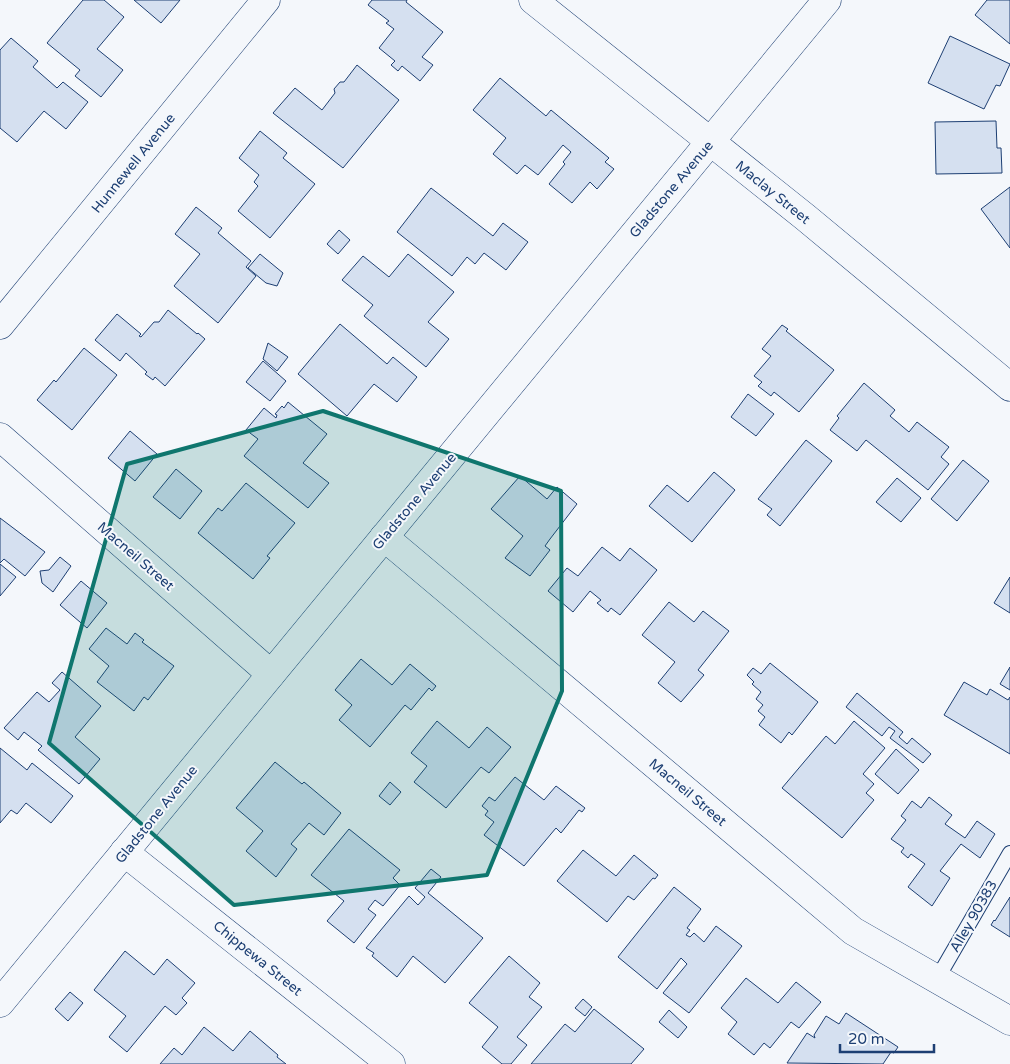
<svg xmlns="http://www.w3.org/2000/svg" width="1010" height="1064" font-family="'Varela Round',sans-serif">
<rect width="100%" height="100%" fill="#f4f7fb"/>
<g fill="#d5e0f0" stroke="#1d3f73">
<path d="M83 0H104L124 17 97 49 123 70 101 97 75 76 80 70 47 43Z"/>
<path d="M134 0H180L161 23Z"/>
<path d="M372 0H407L406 2 443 32 422 57 433 65 420 81 402 66 398 71 391 65 395 61 379 48 394 29 386 23 389 21 368 5Z"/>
<path d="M987 0H1010V44L975 15Z"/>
<path d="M950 36 1010 64 1000 86 996 85 984 109 928 83Z"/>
<path d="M11 38 38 61 33 67 57 88 63 82 88 102 66 129 44 111 17 142 0 128V50Z"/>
<path d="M357 65 399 100 343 168 273 113 295 88 322 110 335 93 334 89 340 82H344Z"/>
<path d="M500 78 546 116 551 110 609 158 605 162 614 169 597 189 590 182 572 203 549 184 565 164 563 162 571 152 563 145 538 175 525 165 517 174 493 154 506 138 473 110Z"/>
<path d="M996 121 997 148H1001L1002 173 936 174 935 122Z"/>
<path d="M260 131 287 153 283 158 315 184 270 238 238 211 258 186 254 182 259 175 239 158Z"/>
<path d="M1010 187V248L981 209Z"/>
<path d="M431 188 493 236 503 223 528 242 506 270 484 253 475 264 467 257 452 276 397 232Z"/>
<path d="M196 207 222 228 218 233 251 261 246 267 256 276 218 323 174 286 200 254 175 234Z"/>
<path d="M339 230 350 240 338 254 327 244Z"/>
<path d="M260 254 283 273 277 286 266 283 248 268Z"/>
<path d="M408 254 454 292 428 322 449 339 426 367 364 316 373 305 342 280 363 256 389 277Z"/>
<path d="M168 310 197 334 198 333 205 339 165 386 155 377 153 380 145 374 147 372 126 353 120 361 95 340 117 314 141 334 139 336 141 337 154 322H159Z"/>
<path d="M340 324 387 364 393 357 417 377 397 402 374 384 347 416 298 374Z"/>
<path d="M782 325 788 329 786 331 834 370 799 412 774 392 771 396 758 386 762 382 754 376 771 356 762 349Z"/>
<path d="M268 343 288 357 277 371 263 359Z"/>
<path d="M84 348 117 375 72 430 37 400 54 380 56 382Z"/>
<path d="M263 361 286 381 270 401 246 382Z"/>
<path d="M864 383 895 410 890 416 909 432 917 422 949 447 941 457 949 464 928 490 866 440 857 451 830 430 839 418 837 416Z"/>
<path d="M748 394 774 414 756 436 731 417Z"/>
<path d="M288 402 327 434 303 463 329 483 308 508 244 456 258 439 246 430 264 408 276 418 277 415 275 414 282 406 284 408Z"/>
<path d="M130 431 157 454 135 481 108 458Z"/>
<path d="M806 440 832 461 780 526 767 515 772 509 758 499Z"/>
<path d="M963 460 989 481 957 521 931 499Z"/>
<path d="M176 469 202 491 180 519 153 497Z"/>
<path d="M714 472 735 490 692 542 649 506 667 485 688 502Z"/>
<path d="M520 476 547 499 557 487 577 504 550 539 545 546 550 550 530 576 505 558 523 536 491 509Z"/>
<path d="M897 478 921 498 901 522 876 502Z"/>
<path d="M246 483 295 523 267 556 270 558 253 579 198 533 218 508 222 511Z"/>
<path d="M0 518 45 552 25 576 4 559 0 563Z"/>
<path d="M602 547 620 561 630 548 657 570 620 615 611 608 608 612 597 603 601 600 590 591 573 612 548 591 567 568 578 576Z"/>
<path d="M60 557 71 566 53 592 42 583 40 571 49 570Z"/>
<path d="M0 564 16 577 0 596Z"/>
<path d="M1010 577V613L994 603Z"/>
<path d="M81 581 107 603 87 628 60 605Z"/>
<path d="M669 602 694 622 703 611 729 631 698 670 704 675 681 702 658 683 675 662 642 635Z"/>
<path d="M106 628 127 644 135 633 144 640 142 642 174 666 148 700 144 697 134 711 97 682 109 666 89 649Z"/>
<path d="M361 659 392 685 410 664 436 686 432 691 429 688 411 710 405 705 370 747 339 720 352 705 335 690Z"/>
<path d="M770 663 818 702 792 735 789 732 781 743 759 725 765 717 758 711 763 705 756 699 761 692 752 684 754 682 747 675 753 668 761 674Z"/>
<path d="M1010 667V690L1000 684Z"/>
<path d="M62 672 101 706 75 737 100 759 79 784 38 750 42 746 24 732 18 740 4 728 37 692 49 702 60 690 52 683Z"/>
<path d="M964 682 987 695 990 689 1008 700 1010 697V754L944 715Z"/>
<path d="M857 693 903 732 899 737 907 744 912 738 931 754 923 763 890 738 895 731 889 727 882 736 846 707Z"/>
<path d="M437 721 469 748 487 727 511 747 489 773 481 767 446 808 414 782 427 766 411 753Z"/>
<path d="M854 721 885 748 863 774 874 784 866 793 874 800 842 838 782 788 826 736 835 744Z"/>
<path d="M0 748 27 770 32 763 73 796 51 823 26 803 17 814 11 810 0 823Z"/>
<path d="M896 749 919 770 898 794 875 774Z"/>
<path d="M275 762 302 784 304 782 341 813 324 835 309 823 291 844 297 849 276 877 246 851 263 831 236 808Z"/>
<path d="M515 777 544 800 556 786 585 808 582 812 579 810 561 833 556 828 524 866 484 835 494 822 485 815 488 811 482 806 489 797 495 801Z"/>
<path d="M390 782 401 792 390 805 379 796Z"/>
<path d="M929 797 952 815 945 824 965 838 977 821 995 834 980 858 961 844 940 871 950 878 932 906 908 887 925 864 911 854 908 858 901 852 904 848 891 839 906 820 901 816 912 801 921 808Z"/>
<path d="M349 829 400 870 393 878 400 885 383 906 375 900 368 909 376 915 354 943 327 921 344 901 311 875Z"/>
<path d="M583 850 616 876 634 855 658 875 655 879 653 878 634 900 628 896 607 922 557 881Z"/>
<path d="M431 869 441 877 428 893 483 938 445 983 413 956 397 977 372 956 374 953 366 948 409 896 418 905 425 897 415 888Z"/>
<path d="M674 887 701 909 687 928 690 930 686 935 690 937 694 933 704 942 716 926 742 946 689 1013 663 993 687 964 681 958 657 989 618 957Z"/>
<path d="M1010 897V937L991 925 994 920 995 921Z"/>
<path d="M125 951 154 975 167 959 195 983 182 998 187 1003 176 1015 165 1006 127 1052 109 1037 126 1016 94 990Z"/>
<path d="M509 956 540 983 529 997 542 1007 517 1037 527 1045 511 1064H502L482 1047 498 1027 469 1003Z"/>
<path d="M746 978 778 1003 796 982 821 1002 799 1028 791 1022 770 1048 764 1043 754 1055 728 1034 737 1022 721 1008Z"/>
<path d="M70 992 83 1003 68 1021 55 1009Z"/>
<path d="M583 999 592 1007 585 1016 575 1008Z"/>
<path d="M594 1009 644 1049 631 1064H531L565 1024 575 1032Z"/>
<path d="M669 1010 687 1027 678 1038 659 1022Z"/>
<path d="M846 1013 898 1047 894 1053 891 1052 883 1064 787 1063 807 1033 815 1038 814 1035 826 1016 839 1024Z"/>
<path d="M204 1027 233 1051 250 1031 278 1055 277 1057 286 1064H160L174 1048 182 1055Z"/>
</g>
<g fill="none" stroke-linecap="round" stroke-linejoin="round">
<g stroke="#1d3f73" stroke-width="16">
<path id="service" d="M937 979 1010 853"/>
</g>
<g stroke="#1d3f73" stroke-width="29">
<g id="minor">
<path d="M0 325 266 0"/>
<path d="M0 437 271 674"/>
<path d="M384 537 853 931 1010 1021"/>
<path d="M124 852 391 1064"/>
<path d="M0 1003 710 142"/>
</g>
</g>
<g stroke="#1d3f73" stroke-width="29">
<g id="tertiary">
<path d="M533 0 805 217 1010 387"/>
<path d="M710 142 827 0"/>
</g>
</g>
<use href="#service" stroke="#f4f7fb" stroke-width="14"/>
<use href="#minor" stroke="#f4f7fb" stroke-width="28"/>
<use href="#tertiary" stroke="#f4f7fb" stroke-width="28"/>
</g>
<path fill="#0f766e" fill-opacity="0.2" stroke="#0f766e" stroke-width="4" stroke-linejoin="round" d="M323 411 561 491 562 691 487 875 234 905 49 743 127 464Z"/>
<g text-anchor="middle" stroke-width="4" stroke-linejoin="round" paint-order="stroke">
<g font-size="14" fill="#1d3f73" stroke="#f4f7fb">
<text transform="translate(133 163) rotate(-51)" y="5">Hunnewell Avenue</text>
<text transform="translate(671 189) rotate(-50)" y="5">Gladstone Avenue</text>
<text transform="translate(773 192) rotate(39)" y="5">Maclay Street</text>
<text transform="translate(414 501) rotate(-50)" y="5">Gladstone Avenue</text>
<text transform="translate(136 556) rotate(41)" y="5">Macneil Street</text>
<text transform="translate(688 792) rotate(40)" y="5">Macneil Street</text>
<text transform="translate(156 814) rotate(-51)" y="5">Gladstone Avenue</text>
<text transform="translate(973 916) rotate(-60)" y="5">Alley 90383</text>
<text transform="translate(258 958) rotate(39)" y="5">Chippewa Street</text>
</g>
</g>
<path d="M840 1044v8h94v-8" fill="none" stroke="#1d3f73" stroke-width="2.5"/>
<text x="848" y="1044" font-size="15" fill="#1d3f73" stroke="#f4f7fb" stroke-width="4" paint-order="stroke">20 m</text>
</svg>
